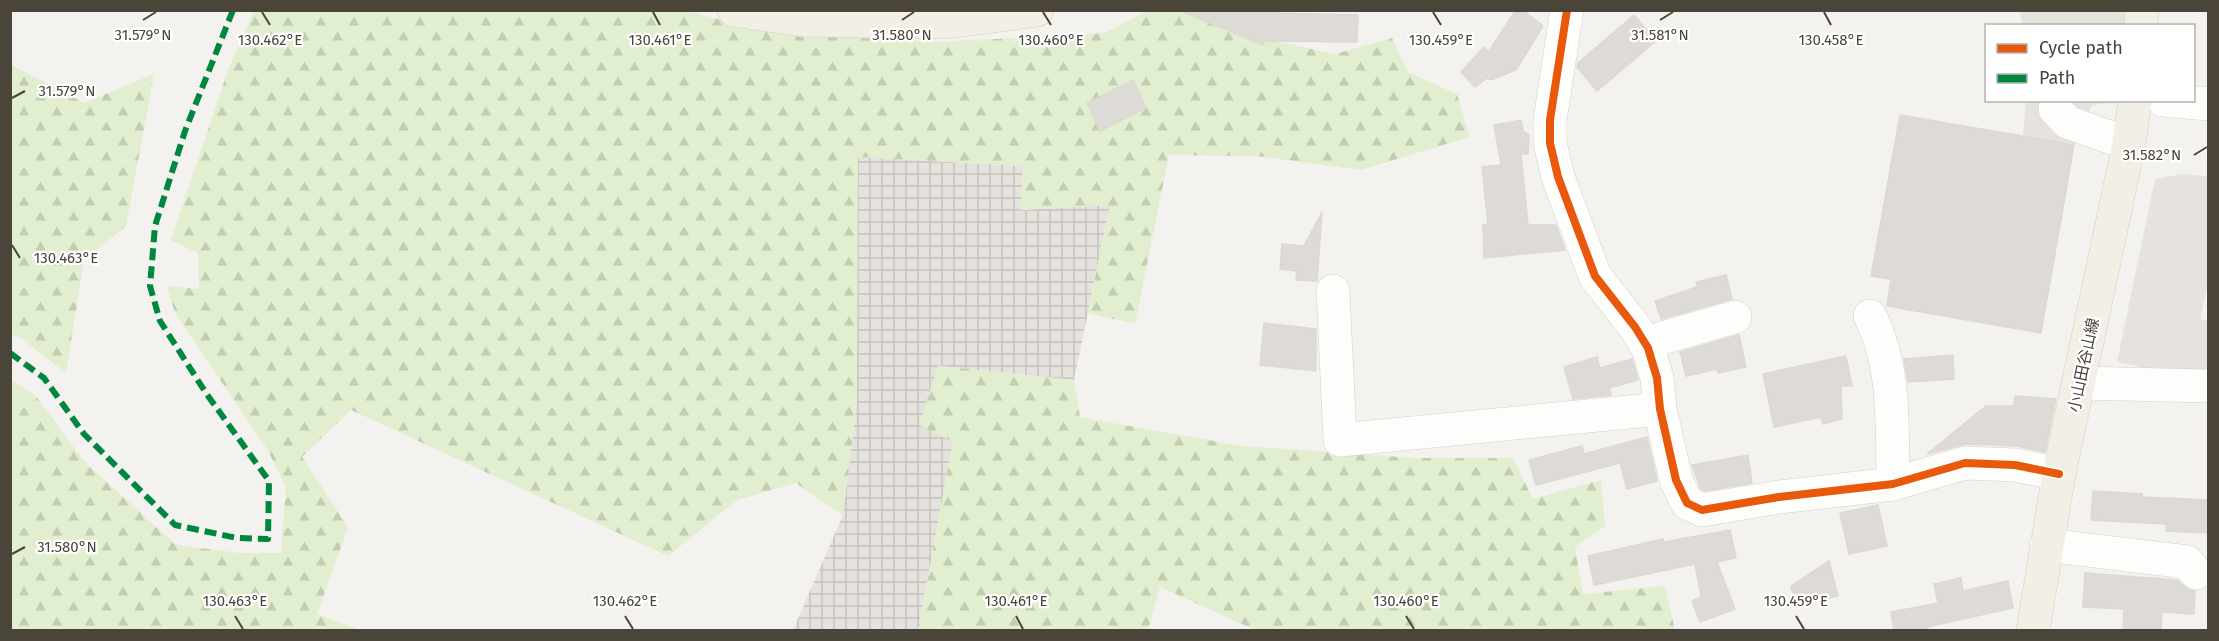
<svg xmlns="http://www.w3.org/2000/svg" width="2219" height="641" font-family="'Fira Sans','Noto Sans JP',sans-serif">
<defs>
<pattern id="industrial-grid" width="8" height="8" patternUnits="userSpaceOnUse" patternTransform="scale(1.5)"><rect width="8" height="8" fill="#e6e2de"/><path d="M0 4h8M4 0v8" fill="none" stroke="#c7c3bf"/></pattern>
<pattern id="forest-firs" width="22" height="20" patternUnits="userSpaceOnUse" patternTransform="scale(1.5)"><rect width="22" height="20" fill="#e1eecf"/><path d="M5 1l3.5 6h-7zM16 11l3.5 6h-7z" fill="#c3cdb2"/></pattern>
</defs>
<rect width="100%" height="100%" fill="#f4f2ee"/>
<path fill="url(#industrial-grid)" d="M857 157 1023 166 1021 210 1110 205 1074 380 939 366 953 442 918 630H793L843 515 857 400Z"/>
<g fill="url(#forest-firs)">
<path d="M254 11H685L778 34 942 42 1105 33 1147 11H1194L1229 31 1335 54 1392 38 1408 72 1457 94 1470 137 1361 170 1257 156 1169 155 1135 324 1088 313 1110 205 1021 210 1023 166 858 157 857 400 843 516 796 483 737 500 668 556 351 410 302 457 348 527 317 614 360 630H11L10 379 36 396 84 461 176 545 240 553H281L286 487 267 449 175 313 167 286 199 289 198 253 171 240 228 70Z"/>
<path d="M10 64 84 103 154 74 126 226 84 260 66 373 21 338 11 334Z"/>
<path d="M938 366 1074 380 1080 417 1242 446 1414 458H1513L1533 499 1601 480 1605 526 1575 547 1583 594 1665 586 1675 630H1255L1160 587 1148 630H918L953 442 919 425Z"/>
</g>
<g fill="#e6e3df">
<path d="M2020 11H2137L2136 26 2022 25Z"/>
<path d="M2026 101H2127L2092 105 2074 145 2023 136Z"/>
<path d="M2182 174 2208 176V284L2200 319 2208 321V372L2162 371 2117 362 2155 179Z"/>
</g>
<g fill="#dedbd6" stroke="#dcd9d4" stroke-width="1.5">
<path d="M1179 10H1276L1275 13 1358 15 1357 42 1265 41 1263 45Z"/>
<path d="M1516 10H1522L1543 26 1516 70 1491 80 1487 78 1475 87 1461 72 1484 47 1489 51Z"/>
<path d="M1634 15 1656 41 1597 91 1577 67 1578 63Z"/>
<path d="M1133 80 1146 108 1100 131 1087 103Z"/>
<path d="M1900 115 2074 145 2041 333 1887 306 1891 279 1871 276Z"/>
<path d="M1521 120 1523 131 1529 135 1528 154H1521L1528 225H1556L1565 250 1484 258 1483 225H1488L1482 167 1501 165 1494 125Z"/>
<path d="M1322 212 1317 281 1296 280 1297 271 1280 269 1282 244 1304 246Z"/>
<path d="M1726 275 1732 299 1661 319 1655 301 1697 287 1696 282Z"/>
<path d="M1264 323 1316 329V371L1260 365Z"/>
<path d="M1739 335 1746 367 1718 373 1717 369 1686 376 1680 352Z"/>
<path d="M1953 355 1954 379 1908 382 1904 359Z"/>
<path d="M1846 356 1852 386H1841L1842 419 1823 424 1821 417 1774 427 1763 374Z"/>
<path d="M1597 357 1600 368 1632 359 1638 380 1609 388 1611 395 1573 399 1564 367Z"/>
<path d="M2015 396 2056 399 2045 452 2016 446 1966 444 1927 454 1986 406H2014Z"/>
<path d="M1647 437 1657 481 1627 489 1620 463 1536 485 1529 460 1582 446 1584 454Z"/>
<path d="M1748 455 1752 483 1705 491 1701 489 1692 465Z"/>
<path d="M2093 491 2142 494V497L2208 500V533L2166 531V524L2091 520Z"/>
<path d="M1878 505 1887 546 1849 554 1840 513Z"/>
<path d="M1730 530 1736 558 1717 562 1735 609 1700 622 1692 601 1701 597 1695 564 1594 585 1588 556 1663 539 1664 542Z"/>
<path d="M1829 561 1838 596 1796 606 1791 586Z"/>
<path d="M2085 573 2177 580 2189 590 2195 591 2194 614 2162 612 2161 630H2123L2124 609 2083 607Z"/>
<path d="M1961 578 1963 591 2008 581 2013 608 1927 627V630H1894L1891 612 1938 603 1934 584Z"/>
</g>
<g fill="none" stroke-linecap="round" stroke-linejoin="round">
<g stroke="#d2d0cb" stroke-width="34">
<g id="minor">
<path d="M1567 10 1550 120V143L1558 177 1595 276 1635 327 1648 348 1657 378 1660 409 1676 480 1687 503 1702 510 1779 497 1893 484 1965 463 2015 465 2059 474"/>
<path d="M2163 100 2208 104"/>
<path d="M2055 109 2067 122 2129 144"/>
<path d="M1333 291 1340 440 1660 409"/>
<path d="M1870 316C1896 367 1892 429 1893 484"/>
<path d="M1645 343 1735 317"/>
<path d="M2080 383 2208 386"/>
<path d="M2046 545 2187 562 2196 573"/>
</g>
</g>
<g stroke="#d6cebb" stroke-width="34">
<g id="major">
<path d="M734 10 802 20 948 22 1037 10"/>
<path d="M2141 26 2142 10"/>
<path d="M2033 630 2059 474 2129 144 2135 100"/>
</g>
</g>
<use href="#minor" stroke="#fdfdfc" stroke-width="33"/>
<use href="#major" stroke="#f2efe6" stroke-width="33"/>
<path stroke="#00873e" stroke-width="6" stroke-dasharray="12 6" stroke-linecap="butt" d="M10 353 44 378 84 434 175 525 237 538 268 539 269 481 206 393 160 321 150 286 155 226 185 131 233 10"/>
<g stroke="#fff" stroke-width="11">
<path id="cycleway" d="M1567 10 1550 120V143L1558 177 1595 276 1635 327 1648 348 1657 378 1660 409 1676 480 1687 503 1702 510 1779 497 1893 484 1965 463 2015 465 2059 474"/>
</g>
<use href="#cycleway" stroke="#e8590c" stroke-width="8"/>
</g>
<path fill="none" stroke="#4b4439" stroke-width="2" d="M262 12 270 25M653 12 660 25M1043 12 1051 25M1433 12 1441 25M1824 12 1831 25M143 20 156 12M902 20 914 12M1660 20 1673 12M12 98 25 91M2194 155 2207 147M12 245 20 258M12 554 25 547M235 616 243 629M625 616 633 629M1016 616 1023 629M1406 616 1414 629M1796 616 1804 629"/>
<g text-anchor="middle" stroke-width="4.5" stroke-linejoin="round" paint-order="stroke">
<g font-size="16" fill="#4b4439" stroke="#fff">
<text transform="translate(2083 365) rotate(-78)" y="6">小山田谷山線</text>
</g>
</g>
<g font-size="15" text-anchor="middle" fill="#4b4439" stroke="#fff" stroke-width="4.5" stroke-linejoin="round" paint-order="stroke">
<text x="143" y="40">31.579°N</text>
<text x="902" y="40">31.580°N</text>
<text x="1660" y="40">31.581°N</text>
<text x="270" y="45">130.462°E</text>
<text x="660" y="45">130.461°E</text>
<text x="1051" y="45">130.460°E</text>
<text x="1441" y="45">130.459°E</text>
<text x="1831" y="45">130.458°E</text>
<text x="67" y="96">31.579°N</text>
<text x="2152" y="160">31.582°N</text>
<text x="66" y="263">130.463°E</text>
<text x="67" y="552">31.580°N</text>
<text x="235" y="606">130.463°E</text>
<text x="625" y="606">130.462°E</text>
<text x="1016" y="606">130.461°E</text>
<text x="1406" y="606">130.460°E</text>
<text x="1796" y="606">130.459°E</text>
</g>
<rect width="2219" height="641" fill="none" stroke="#4b4439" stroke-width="24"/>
<rect x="1985" y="24" width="210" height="78" fill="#ffffff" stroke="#b7b4b0" stroke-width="1.5"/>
<rect x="1997" y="44" width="30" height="9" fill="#e8590c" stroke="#b7b4b0" stroke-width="1.5"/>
<text x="2039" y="54" font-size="18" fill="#4b4439">Cycle path</text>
<rect x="1997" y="74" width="30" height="9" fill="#00873e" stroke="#b7b4b0" stroke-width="1.5"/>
<text x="2039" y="84" font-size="18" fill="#4b4439">Path</text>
</svg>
